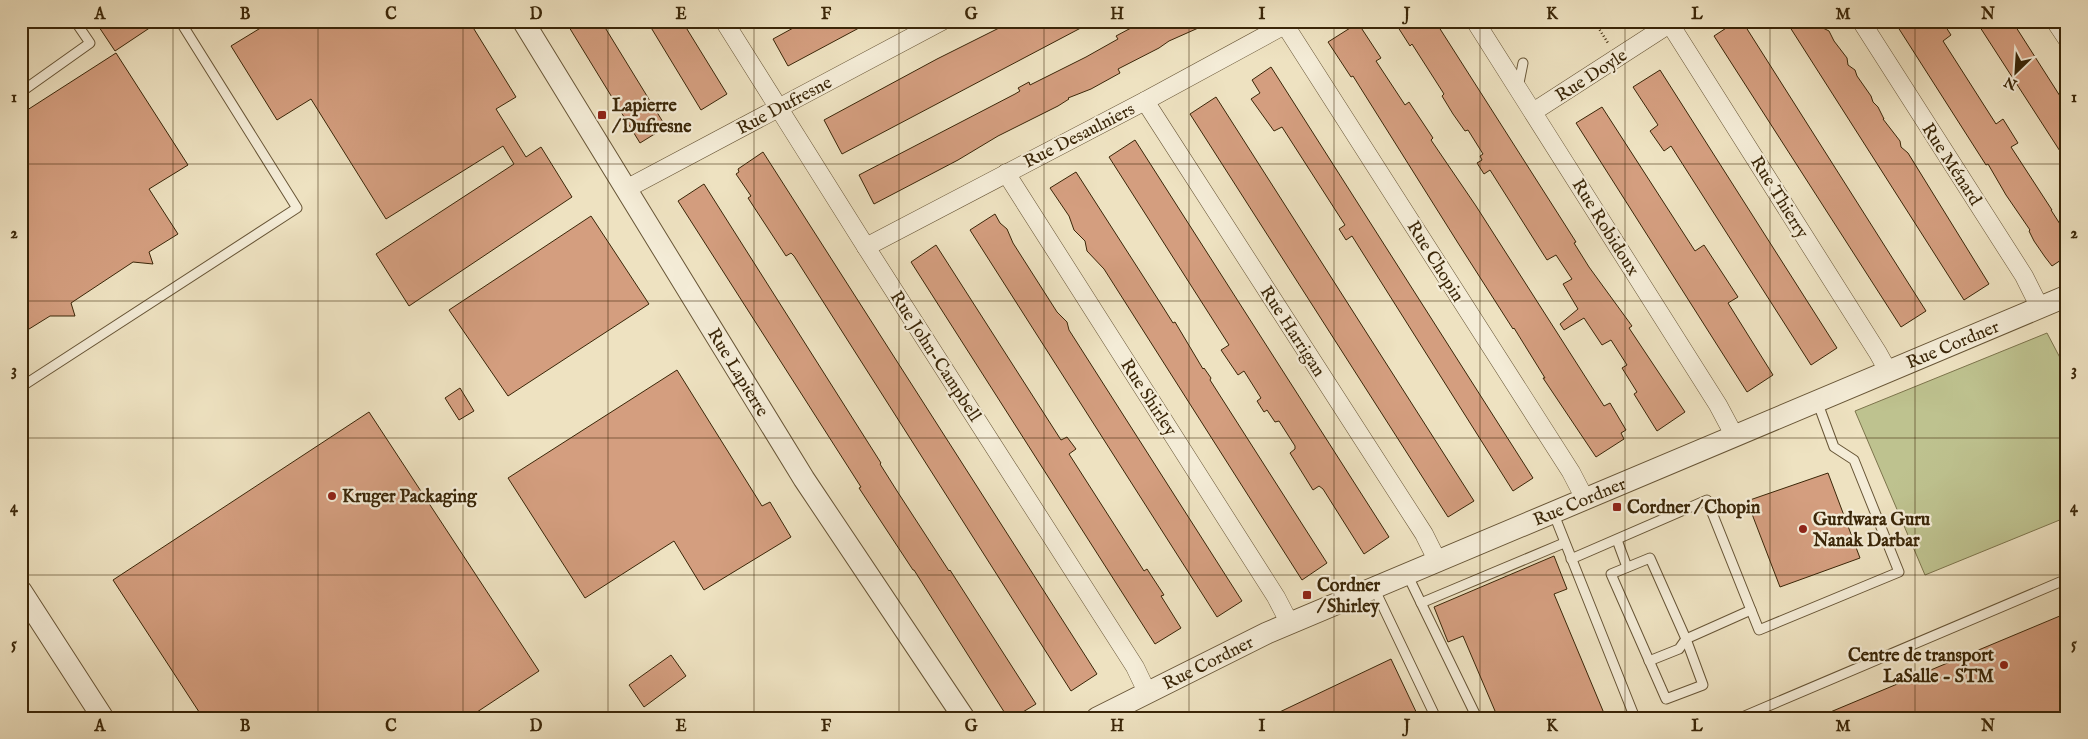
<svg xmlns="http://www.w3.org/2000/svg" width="2088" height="739" font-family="'IM FELL English',serif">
<rect width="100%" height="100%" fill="#eee2c1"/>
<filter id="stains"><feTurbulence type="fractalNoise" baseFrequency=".004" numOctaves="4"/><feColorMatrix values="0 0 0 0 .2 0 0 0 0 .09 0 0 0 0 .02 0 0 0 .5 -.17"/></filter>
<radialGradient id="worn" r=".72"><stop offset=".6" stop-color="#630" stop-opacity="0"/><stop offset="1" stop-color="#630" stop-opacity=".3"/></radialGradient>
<path fill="#bec28f" stroke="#7c744c" d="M2047 333 2067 371V517L1925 575 1855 411Z"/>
<g fill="#d49e7f" stroke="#3a2608">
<path d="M95 21H160L115 51Z"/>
<path d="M272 21H469L516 97 496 109 526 157 541 147 572 197 409 306 376 254 514 164 503 146 386 219 311 99 277 120 231 46Z"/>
<path d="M577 21H601L666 127 640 143 569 27Z"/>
<path d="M647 21H682L727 94 701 110Z"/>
<path d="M806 21H872L788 66 773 39Z"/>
<path d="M1013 21H1094L842 154 824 120 937 59Z"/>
<path d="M1144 21H1214L1169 41 1159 48 1118 69 1120 73 1091 89 1068 98 1069 99 1058 106 998 136 958 160 874 204 859 175 1015 94 1020 91 1018 88 1029 82 1030 85 1086 57 1118 39 1116 36Z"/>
<path d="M1394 21H1435L1576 242 1574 243 1589 267 1632 326 1629 328 1685 412 1657 431 1634 394 1637 392 1622 368 1627 365 1611 340 1602 345 1584 318 1564 330 1560 324 1578 309 1563 284 1572 279 1556 255 1547 260 1490 170 1484 174 1477 163 1482 160 1480 156 1483 154 1468 130 1465 131 1453 114 1442 96 1444 94 1412 44 1410 46Z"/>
<path d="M1737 21H1742L1926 311 1901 327 1714 36Z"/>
<path d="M1786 21H1809L1829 31 1834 41 1847 58 1848 65 1855 70 1857 76 1871 96 1873 102 1878 107 1884 119H1883L1900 141 1901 147 1908 153 1989 284 1964 300Z"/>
<path d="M1894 21H1942L1951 35 1943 41 1996 124 2003 119 2018 143 2011 147 2052 210H2051L2067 235V256L2052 266 2045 257 2034 241 2029 231 2030 230 2006 195 1988 164 1986 165Z"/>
<path d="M1976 21H2012L2021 35 2067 107V162Z"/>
<path d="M1358 23 1381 58 1376 61 1405 105 1409 102 1433 138 1431 140 1476 206 1604 406 1610 403 1626 430 1621 433 1624 439 1596 457 1543 378H1545L1514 328 1513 329 1458 243 1353 76 1351 77 1328 42Z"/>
<path d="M116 53 188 165 149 189 178 234 149 252 153 264 133 262 71 303 75 316H50L21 334V114Z"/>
<path d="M1271 67 1533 478 1513 491 1352 236 1346 240 1339 229 1345 225 1282 127 1274 131 1251 99 1260 93 1252 80Z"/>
<path d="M1660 70 1837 348 1811 365 1671 146 1664 151 1650 131 1658 125 1633 87Z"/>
<path d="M1216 97 1474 501 1448 517 1190 114Z"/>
<path d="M1602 107 1695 251 1704 245 1738 297 1728 303 1773 375 1747 392 1576 123Z"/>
<path d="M1135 140 1389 537 1364 554 1323 489 1319 486 1313 490 1290 453 1295 449V446L1279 421 1275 422 1267 410 1264 412 1257 401 1261 398 1244 371 1238 375 1221 350 1229 345 1109 157Z"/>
<path d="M763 152 1097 674 1071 691 794 256 791 253 786 256 748 198 751 196 736 174 739 172 738 169Z"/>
<path d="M1076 172 1161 304 1173 323 1175 322 1203 369 1204 368 1211 378 1210 380 1327 563 1302 580 1104 269 1087 251 1085 241 1074 230 1069 216 1050 188Z"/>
<path d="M704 184 881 463 880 464 897 491 949 571 950 570 1036 704 1013 718H1008L914 570H913L884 526 859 488 861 487 678 201Z"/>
<path d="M995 214 1000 223 1007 229 1013 243 1057 312 1067 322 1069 330 1242 601 1217 617 970 230Z"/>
<path d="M591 216 649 304 508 396 449 310Z"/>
<path d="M936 245 1061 440 1067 437 1076 449 1069 454 1144 571 1147 569 1164 595 1161 596 1181 628 1155 644 911 262Z"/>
<path d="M677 370 762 506 770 502 791 537 704 590 674 541 585 598 508 478Z"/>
<path d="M460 388 474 411 459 420 445 398Z"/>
<path d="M369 412 539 671 468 718H203L113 580Z"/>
<path d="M1828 473 1860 558 1780 587 1747 501Z"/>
<path d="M1554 556 1567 589 1554 594 1606 718H1498L1463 636 1448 642 1434 607Z"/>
<path d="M2067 613V718H1816Z"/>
<path d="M671 655 686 676 644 707 629 685Z"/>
<path d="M1391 659 1419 718H1267Z"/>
</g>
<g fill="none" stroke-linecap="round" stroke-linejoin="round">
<g stroke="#675536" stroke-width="11">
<g id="service">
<path d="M1518 88 1523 63"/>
<path d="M21 92 90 43 75 21"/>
<path d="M21 387 297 208 180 21"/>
<path d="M1553 512 1635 718"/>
<path d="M1617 540 1627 567"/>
<path d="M1650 558 1686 639 1703 685 1666 699 1611 574Z"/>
<path d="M1571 559 1707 500 1759 630 1899 572 1854 460 1834 447 1817 401"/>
<path d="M1407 574 1477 718"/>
<path d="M1374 588 1436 718"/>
<path d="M1421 603 1564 543"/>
<path d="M1649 661 1679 649 1686 639 1751 610"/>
<path d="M1740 718 2067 579"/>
</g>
</g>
<g stroke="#675536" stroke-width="19">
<g id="minor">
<path d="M724 21 866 247 1135 667 1147 692"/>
<path d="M1475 21 1718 405 1734 435"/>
<path d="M1861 21 2024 276 2040 308"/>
<path d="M2055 21 2067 39"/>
<path d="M1670 24 1878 353 1888 371"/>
<path d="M1285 25 1571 472 1585 499"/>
<path d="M1145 101 1424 534 1438 562"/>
<path d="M1533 112 1674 21"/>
<path d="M1006 173 1276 597 1290 624"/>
<path d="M626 189 942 21"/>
<path d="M866 247 1145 101 1292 21"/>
</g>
</g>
<g stroke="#675536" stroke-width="23">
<g id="tertiary">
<path id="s1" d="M523 21 804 479 964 718"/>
<path d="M21 591 103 718"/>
<path id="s2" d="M1097 718 1267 633 2067 296"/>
</g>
</g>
<path stroke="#3a2608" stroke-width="2.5" stroke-dasharray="1 2.5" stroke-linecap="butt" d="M1594 21 1608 43"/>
<use href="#service" stroke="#f4ecd7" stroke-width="9"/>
<use href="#minor" stroke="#f4ecd7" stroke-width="18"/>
<use href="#tertiary" stroke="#f4ecd7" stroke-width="21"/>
</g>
<path fill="none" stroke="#3a2608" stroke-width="1" stroke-opacity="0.55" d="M173 21V718M318 21V718M463 21V718M608 21V718M754 21V718M899 21V718M1044 21V718M1189 21V718M1334 21V718M1480 21V718M1625 21V718M1770 21V718M1915 21V718M21 164H2067M21 301H2067M21 438H2067M21 575H2067"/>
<g fill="#8f2418" stroke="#f4ecd7" stroke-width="2">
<rect x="597" y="110" width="10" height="10" rx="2.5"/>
<circle cx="332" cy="496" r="5"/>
<rect x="1612" y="502" width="10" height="10" rx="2.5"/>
<circle cx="1803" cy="529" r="5"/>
<rect x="1302" y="590" width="10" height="10" rx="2.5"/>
<circle cx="2004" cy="665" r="5"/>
</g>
<g text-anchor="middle" stroke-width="4.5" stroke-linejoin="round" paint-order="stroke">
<g font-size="18" fill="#3a2608" stroke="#f4ecd7">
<text transform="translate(1591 75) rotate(-33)" y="6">Rue Doyle</text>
<text transform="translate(784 105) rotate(-28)" y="6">Rue Dufresne</text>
<text transform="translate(1079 135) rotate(-27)" y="6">Rue Desaulniers</text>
<text transform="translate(1952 164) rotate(57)" y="6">Rue Ménard</text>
<text transform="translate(1780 197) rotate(58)" y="6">Rue Thierry</text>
<text transform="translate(1606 227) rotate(58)" y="6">Rue Robidoux</text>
<text transform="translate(1436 261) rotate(58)" y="6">Rue Chopin</text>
<text transform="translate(1293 331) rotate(57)" y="6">Rue Harrigan</text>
<text dy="6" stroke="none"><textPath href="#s2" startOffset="934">Rue Cordner</textPath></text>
<text transform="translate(936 356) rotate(57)" y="6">Rue John-Campbell</text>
<text dy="6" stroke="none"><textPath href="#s1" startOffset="412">Rue Lapierre</textPath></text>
<text transform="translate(1149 397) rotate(57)" y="6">Rue Shirley</text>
<text dy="6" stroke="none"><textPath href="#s2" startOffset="529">Rue Cordner</textPath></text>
<text dy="6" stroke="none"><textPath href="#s2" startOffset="124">Rue Cordner</textPath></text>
</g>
<g font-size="18" font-weight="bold" fill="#3a2608" stroke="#f4ecd7" text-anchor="start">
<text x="612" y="111">Lapierre<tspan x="612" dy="21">/ Dufresne</tspan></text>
<text x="342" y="502">Kruger Packaging</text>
<text x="1627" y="513">Cordner / Chopin</text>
<text x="1813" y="525">Gurdwara Guru<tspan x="1813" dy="21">Nanak Darbar</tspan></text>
<text x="1317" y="591">Cordner<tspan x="1317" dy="21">/ Shirley</tspan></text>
<text x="1994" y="661" text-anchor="end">Centre de transport<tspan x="1994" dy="21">LaSalle - STM</tspan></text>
</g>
</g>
<rect width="2088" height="739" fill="none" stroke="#eee2c1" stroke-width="55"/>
<g transform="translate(2016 72) rotate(205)" stroke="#f4ecd7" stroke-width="4" paint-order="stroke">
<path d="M0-4L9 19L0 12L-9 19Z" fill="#3a2608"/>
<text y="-8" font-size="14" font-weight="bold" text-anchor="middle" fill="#3a2608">N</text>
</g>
<rect x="28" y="28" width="2032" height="684" fill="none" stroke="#3a2608" stroke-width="2"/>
<g font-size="16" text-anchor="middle" font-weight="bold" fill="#3a2608">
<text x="100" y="19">A</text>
<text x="245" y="19">B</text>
<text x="391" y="19">C</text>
<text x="536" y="19">D</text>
<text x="681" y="19">E</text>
<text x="826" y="19">F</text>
<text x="971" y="19">G</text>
<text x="1117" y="19">H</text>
<text x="1262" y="19">I</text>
<text x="1407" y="19">J</text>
<text x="1552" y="19">K</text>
<text x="1697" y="19">L</text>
<text x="1843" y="19">M</text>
<text x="1988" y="19">N</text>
<text x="14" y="102">1</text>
<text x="2074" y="102">1</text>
<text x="14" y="238">2</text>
<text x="2074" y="238">2</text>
<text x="14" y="375">3</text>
<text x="2074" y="375">3</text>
<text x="14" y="512">4</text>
<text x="2074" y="512">4</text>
<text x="14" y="649">5</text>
<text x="2074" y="649">5</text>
<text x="100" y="731">A</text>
<text x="245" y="731">B</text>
<text x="391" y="731">C</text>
<text x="536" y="731">D</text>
<text x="681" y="731">E</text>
<text x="826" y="731">F</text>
<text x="971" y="731">G</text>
<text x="1117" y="731">H</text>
<text x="1262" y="731">I</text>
<text x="1407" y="731">J</text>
<text x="1552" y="731">K</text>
<text x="1697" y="731">L</text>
<text x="1843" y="731">M</text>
<text x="1988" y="731">N</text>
</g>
<rect width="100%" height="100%" filter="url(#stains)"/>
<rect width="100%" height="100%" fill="url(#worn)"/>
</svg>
